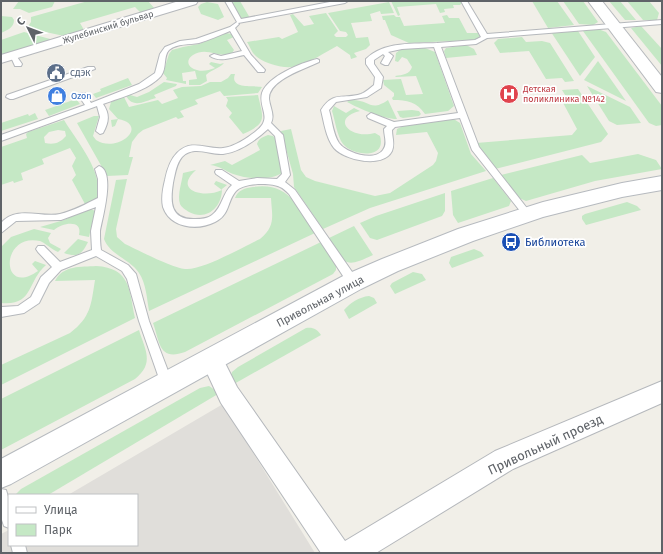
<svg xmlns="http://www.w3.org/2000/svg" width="663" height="554" font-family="'Fira Sans',sans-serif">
<rect width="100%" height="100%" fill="#f1efe8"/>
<path fill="#e0deda" d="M223 404 315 553H1V534L9 530V545H137V495H68Z"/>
<g fill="#c5e8c5" fill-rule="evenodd">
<path d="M19 1H55L52 7 29 13 20 9H13Z"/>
<path d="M88 1H148L155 9 141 13 135 7 80 23 84 30 64 36 27 28 31 22V17Z"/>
<path d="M240 1 250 18H239L229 3Z"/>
<path d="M391 1H461L462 3 460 5H453L454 8 444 9 445 12 440 13 436 4 397 7 400 15 398 16Z"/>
<path d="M532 1H557L574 25 548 28Z"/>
<path d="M563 1H583L598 22 593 25 579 24Z"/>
<path d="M609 1H620L636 20H625Z"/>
<path d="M627 1H649L659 13 657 20H643Z"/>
<path d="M207 2 218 4 224 17 218 20 201 14 198 7 201 4Z"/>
<path d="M389 2 394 13 381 14 380 11 370 14 372 21 351 23 356 38 368 37 370 45 366 49 354 53 357 57 351 59 350 55 337 46C324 53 311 62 297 66 285 70 261 63 253 53 251 50 249 45 247 42L279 37 282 39 298 32 290 15 293 14 304 26 314 24 309 16 326 13 338 31 334 35 336 37H346L348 35 346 32 340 31 328 13Z"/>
<path d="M394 15 396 17H400L404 26 445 23 442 16 447 15 449 18H459L467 33H478L480 37 474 40 409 43 391 35 385 20H383L382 16Z"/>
<path d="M1 16 12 17 14 20C14 28 7 30 1 33Z"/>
<path d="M641 26 662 49V66L631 28Z"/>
<path d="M598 29 606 32 662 106V125L656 126 649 123 583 31 585 30Z"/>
<path d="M574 30 578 31 595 57 580 76 551 32Z"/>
<path d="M24 32 54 40 1 56V40Z"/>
<path d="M226 33 232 34 234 37 227 40 234 50 232 53C219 59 207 46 193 55 185 60 188 68 197 70 203 72 209 70 215 68L209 64 211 62 220 64 224 63C219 69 212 69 206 75L207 81 200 85H189V80L197 79 195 71 182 73 183 81H186V84L166 80 167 78 163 73 169 54 172 50 183 47 199 44Z"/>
<path d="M522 37 526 42 542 41 550 43 574 81 565 82 562 78 546 79 529 51 500 53 494 43 498 39Z"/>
<path d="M466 45 474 49 477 55 446 58 444 51 446 48Z"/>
<path d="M401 49 425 48 435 52 454 106 448 111 425 114C417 102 407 100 393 100L392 98 394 96V93L384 85 383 80 401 79 406 95 423 94 416 76 396 77 395 76C403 75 410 74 412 67L407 59 402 57 398 62 395 61 396 53Z"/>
<path d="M598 61 626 101 584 80Z"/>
<path d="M231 74H235C229 90 255 85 262 87L258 93 224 96 220 91 195 100 198 104 180 111 184 117 178 119 176 117 143 130 138 134 132 142 129 157H133L128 175 107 176 77 123 94 116H99L93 136 96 140C118 154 150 125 118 119L115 126 112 127 111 120 118 119 109 109 111 102 124 97 129 107 158 100 162 104 178 98 173 90 182 87 201 86 210 82H221L228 78Z"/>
<path d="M128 78 132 85 96 98 93 94 101 91 100 89Z"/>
<path d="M164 82 177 84 176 86 154 95 156 98C144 101 134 109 126 96L130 95 137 97 149 92Z"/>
<path d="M587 86 630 107 641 123 617 125 609 121Z"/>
<path d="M578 89 608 134 601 142 495 169 480 152 476 143 572 135 577 129 561 99 567 98 562 90Z"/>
<path d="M258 95C263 118 268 123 243 134L229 117 232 113 226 106 228 100 226 97Z"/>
<path d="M76 99 80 104 49 116 45 110Z"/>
<path d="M350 100C371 99 369 113 388 100L397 119C383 119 360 109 347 102Z"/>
<path d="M334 106 346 113 354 108 360 111C330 118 350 140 375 133L380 136C387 160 353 156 343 144 337 136 335 120 332 111Z"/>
<path d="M412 110 419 111 421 114 419 116 403 118 400 117 397 111Z"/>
<path d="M35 113 38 119 1 131V123L28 114 29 116Z"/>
<path d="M452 118 460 123 471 154 486 171 370 208 323 229 294 187 293 174 281 131 291 129 301 170 306 177 315 181 375 196 390 193 433 165 436 161 438 153 427 132 396 135 397 129 403 126Z"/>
<path d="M64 120C78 143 104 172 97 199L85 204 72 180 76 175 72 166 76 158 70 148 42 159 44 164 21 173 23 180 14 183 13 181 1 185V147L27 138 26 134 28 132ZM58 130 65 131 66 136C60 143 54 145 45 143L44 137 49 132Z"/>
<path d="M268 135 273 136 277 140 282 173C269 181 247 179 233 174 225 171 220 166 210 165L225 161 232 165 260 150 257 144C259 138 263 137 268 135Z"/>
<path d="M638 154 656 160 662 169 595 181 526 201 519 198 501 175 582 155 590 163Z"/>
<path d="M196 170C173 190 203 199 222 190L214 184 216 181 227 185 222 189C222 208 206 221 189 212 186 210 181 207 180 204 177 195 182 182 183 173Z"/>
<path d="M493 178 511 201 509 206 458 223 453 215 451 191Z"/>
<path d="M127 179 116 229 117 237 125 244C138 250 172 268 185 269 201 271 243 247 260 239 276 226 272 216 271 198H235C238 190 245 188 253 187 290 182 297 207 315 233L149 311C147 299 146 283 139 273 130 259 110 255 104 239L116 180Z"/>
<path d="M445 193V211L442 216 377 240 370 238 360 223 376 216Z"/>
<path d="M627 202 637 206 641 210 586 225 582 219V216L585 214Z"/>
<path d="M89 208 95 211 89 237 79 235C83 219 62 223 54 230L40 227 64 220Z"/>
<path d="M354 226 373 255C344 269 344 264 329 238Z"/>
<path d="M34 229 51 233 48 238 50 243 61 249 58 252C51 249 44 242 40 241 0 232 0 298 38 271L32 264 35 261 46 265C27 281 34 306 1 303L2 246 11 237Z"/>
<path d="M78 239 88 242C82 254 78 258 64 253Z"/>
<path d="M321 242 336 265V270L333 274 185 352C159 361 160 343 153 323Z"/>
<path d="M474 249 481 252 484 256 452 268 449 263 451 257Z"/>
<path d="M96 266C131 268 129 290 135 318L1 385V365L70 333C91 317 91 305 95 280L55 281C63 265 81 267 96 266Z"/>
<path d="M413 272 422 274 426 280 395 294 390 286 392 283Z"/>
<path d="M369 296 374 298 377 303 349 319 344 310C350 303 359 297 369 296Z"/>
<path d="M306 328C313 327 317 329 321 335L234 384 230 378 232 372 238 367Z"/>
<path d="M139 330C145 350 155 363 135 379L1 450V399Z"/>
<path d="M209 386 215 390 218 394 48 495H15L21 489 200 388Z"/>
</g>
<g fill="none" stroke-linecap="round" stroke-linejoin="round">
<g stroke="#b5b8bc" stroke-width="2">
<g id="service">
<path d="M225 1H231L241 19 335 1H348L345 3 238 23 239 24 235 28 251 55 265 70 264 72H258L244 55C233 57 220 63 210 56L214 54 221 56 242 51 230 31C220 35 209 40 199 43 190 45 177 43 169 50 163 56 167 68 161 76 147 91 122 97 103 104 110 114 109 122 103 133L100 134 96 131 100 117 97 106 1 141V135L85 105 78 95 79 93H85L91 103 139 84 155 73 160 54 165 47 180 41 196 39 230 27 237 22Z"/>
<path d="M461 1H467L487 34 662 20V24L487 38 476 44 441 47 479 147 530 212 532 214 530 216H524L472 150 460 118 395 127 392 130C392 138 395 143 392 151 383 169 344 160 334 148 326 138 324 122 321 110 334 90 343 100 361 94 366 92 370 88 374 85L375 77 366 64V59C384 41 415 44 437 43 450 42 462 41 475 40L481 37ZM434 47 458 113 394 122 371 113 367 116 368 118 387 126 384 129C384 136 388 144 383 150 374 162 346 153 339 143 333 134 332 120 329 110L336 102 367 97 381 88 383 77 374 64V60L383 54 385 56 381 63 385 65H388L393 56 388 52 402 49Z"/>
<path d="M13 53 15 54 22 64 21 66H15L10 55Z"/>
<path d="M317 59 319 60V62C305 69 268 80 269 99 270 108 275 115 271 123L283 135 290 175 285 182 295 190 357 279 358 282 357 285 353 286 349 285 289 194C286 191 283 188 280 187 271 182 243 183 236 191 227 201 230 215 215 222 197 231 170 228 163 207 161 198 163 188 165 180 167 170 170 160 177 153 192 138 207 150 223 148 234 147 247 138 255 132 274 118 258 109 262 93 268 76 301 63 317 59ZM268 129 275 136 282 174 277 179 257 178 239 181 222 170H216L215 172 216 174 232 185C222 193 223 207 212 215 207 219 201 219 195 219 170 220 170 202 173 183 175 174 176 164 182 157 194 145 209 155 223 154 239 152 256 140 268 129Z"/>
<path d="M88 67H94L95 69 13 99H10L6 97 7 95Z"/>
<path d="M99 166C116 171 102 219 100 231 100 238 100 244 101 250L128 265 136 274 149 321 173 384 171 388 167 389 163 388 161 384 139 321 127 279 122 271 96 256 61 270 49 283 39 303 24 313 1 317V307L18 306 31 297 41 277 52 267 38 252 36 249 38 246H44L60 262 92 250 91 231 96 207 61 220 16 221 1 233V223C16 205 41 218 60 214 73 211 86 204 98 198V179L95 169Z"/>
<path d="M1 489 6 490 9 500V528L4 526 1 517Z"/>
<path d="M11 545H25L27 553H13Z"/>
</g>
</g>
<g stroke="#b5b8bc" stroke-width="2">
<g id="minor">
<path d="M179 1H198L196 4 1 63V55Z"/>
<path d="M212 350 220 353 237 387 345 541 495 451 662 381V403L513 469 376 553H321L221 403 201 360 204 353Z"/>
</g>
</g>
<g stroke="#b5b8bc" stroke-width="2">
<path id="tertiary" d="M588 1H602L662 77V93L656 92Z"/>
</g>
<g stroke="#b6babf" stroke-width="2">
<path id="secondary" d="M662 176V190L622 197 543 217 473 241 398 271 361 289 11 484 1 488V459L345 275 382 259 458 229 543 202 622 183Z"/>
</g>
<use href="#service" fill="#fff" fill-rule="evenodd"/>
<use href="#minor" fill="#fff" fill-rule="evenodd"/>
<use href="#tertiary" fill="#fff" fill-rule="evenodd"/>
<use href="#secondary" fill="#fff" fill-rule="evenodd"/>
</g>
<defs>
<g id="civic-disc" transform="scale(1)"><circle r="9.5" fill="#5c6f8a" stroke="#fff"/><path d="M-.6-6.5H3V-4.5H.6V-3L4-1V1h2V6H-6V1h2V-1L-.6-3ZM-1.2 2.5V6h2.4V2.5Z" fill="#fff"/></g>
<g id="hospital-disc" transform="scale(1)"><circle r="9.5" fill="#e0444e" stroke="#fff"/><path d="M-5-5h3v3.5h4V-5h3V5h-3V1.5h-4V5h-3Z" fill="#fff"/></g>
<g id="shop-disc" transform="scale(1)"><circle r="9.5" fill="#3f7fe0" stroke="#fff"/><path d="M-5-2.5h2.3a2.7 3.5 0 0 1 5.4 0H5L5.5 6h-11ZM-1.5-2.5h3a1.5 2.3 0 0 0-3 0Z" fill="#fff"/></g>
<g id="bus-disc" transform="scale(1)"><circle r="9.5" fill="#1a4fb4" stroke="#fff"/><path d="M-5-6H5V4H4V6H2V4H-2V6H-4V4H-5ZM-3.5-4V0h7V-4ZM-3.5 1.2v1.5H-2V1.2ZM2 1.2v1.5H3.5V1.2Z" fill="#fff"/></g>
</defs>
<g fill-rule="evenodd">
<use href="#civic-disc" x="56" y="73"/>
<use href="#hospital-disc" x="509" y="94"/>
<use href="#shop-disc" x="57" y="96"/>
<use href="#bus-disc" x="511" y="242"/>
</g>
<g text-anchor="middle" stroke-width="3.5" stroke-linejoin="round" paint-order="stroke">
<g font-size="9" fill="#5f6368" stroke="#fff">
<text transform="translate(108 27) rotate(-17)" y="3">Жулебинский бульвар</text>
</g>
<g font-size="9" fill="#4e5e75" stroke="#fff" text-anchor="start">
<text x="70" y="76">СДЭК</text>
</g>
<g font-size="9" fill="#be3a42" stroke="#fff" text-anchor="start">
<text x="523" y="92">Детская<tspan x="523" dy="10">поликлиника №142</tspan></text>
</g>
<g font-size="9" fill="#366cbe" stroke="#fff" text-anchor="start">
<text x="71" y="99">Ozon</text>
</g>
<g font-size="11" fill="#164399" stroke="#fff" text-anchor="start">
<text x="525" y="246">Библиотека</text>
</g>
<g font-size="11" fill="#5f6368" stroke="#fff">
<text transform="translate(320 301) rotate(-28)" y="4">Привольная улица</text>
</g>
<g font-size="13" fill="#5f6368" stroke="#fff">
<text transform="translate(545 444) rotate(-25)" y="5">Привольный проезд</text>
</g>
</g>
<rect width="663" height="554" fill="none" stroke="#5f6368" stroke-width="4"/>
<rect x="8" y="494" width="130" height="52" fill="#ffffff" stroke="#bfc1c3"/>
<rect x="16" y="507" width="20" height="6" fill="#ffffff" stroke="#bfc1c3"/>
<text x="44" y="514" font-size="12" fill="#5f6368">Улица</text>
<rect x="16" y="524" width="20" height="12" fill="#c5e8c5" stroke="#bfc1c3"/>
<text x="44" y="534" font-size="12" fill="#5f6368">Парк</text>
<g transform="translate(28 28) rotate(312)" stroke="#ffffff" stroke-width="3" paint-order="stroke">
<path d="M0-3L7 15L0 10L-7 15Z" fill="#5f6368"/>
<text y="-6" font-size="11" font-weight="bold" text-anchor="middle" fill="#5f6368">С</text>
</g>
</svg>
